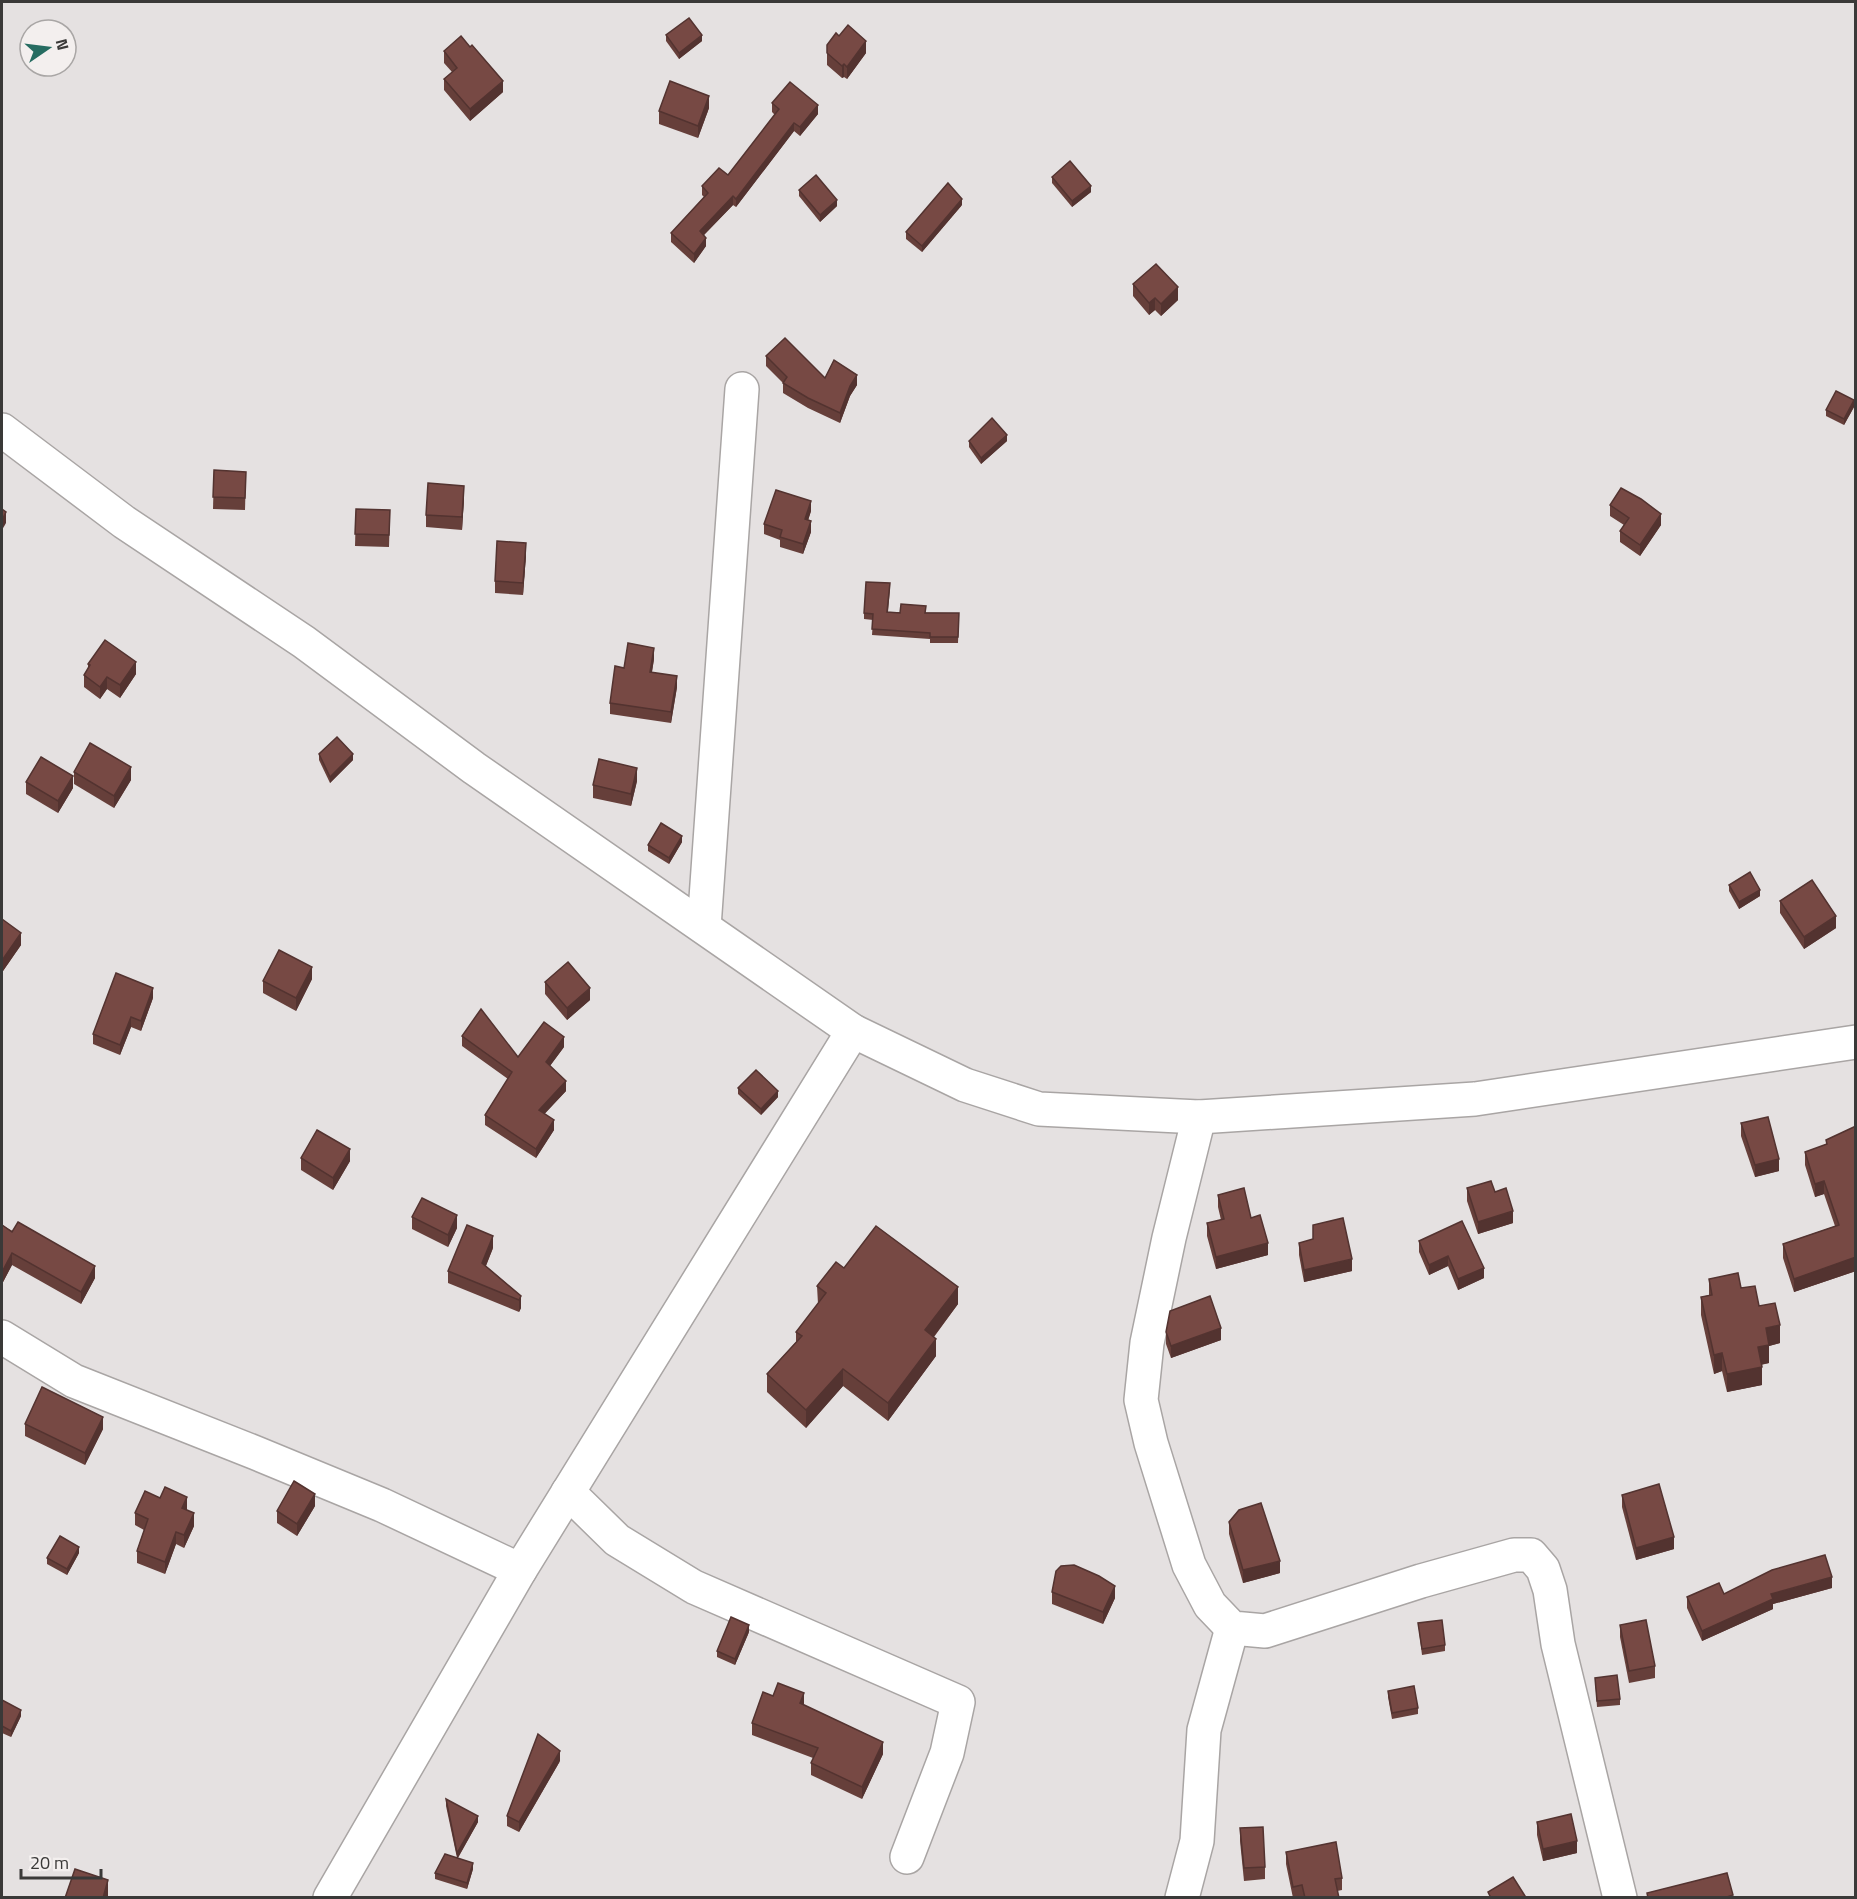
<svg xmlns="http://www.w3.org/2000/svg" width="1857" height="1899" font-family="'Titillium Web',sans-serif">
<rect width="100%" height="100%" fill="#e5e1e1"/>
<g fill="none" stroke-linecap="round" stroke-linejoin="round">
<g stroke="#a9a5a4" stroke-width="36">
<g id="minor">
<path d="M2 430 124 522 304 642 474 768 853 1031 965 1085 1039 1109 1199 1117 1475 1099 1856 1042"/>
<path d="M704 927 742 389"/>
<path d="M1199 1117 1169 1238 1147 1343 1141 1400 1151 1443 1189 1565 1210 1605 1232 1628 1265 1631 1421 1581 1514 1555H1531L1543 1569 1550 1590 1558 1644 1620 1898"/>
<path d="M2 1337 74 1381 256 1453 382 1505 520 1570"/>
<path d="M568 1492 617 1540 694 1587 958 1702 947 1753 907 1857"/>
<path d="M330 1898 520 1570 853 1031"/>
<path d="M1182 1898 1197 1841 1204 1730 1232 1628"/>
</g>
</g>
<use href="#minor" stroke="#fff" stroke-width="33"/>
</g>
<g fill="#663f3a">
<path d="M666 35 702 41 679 59 666 41Z"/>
<path d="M827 45 866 53 847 79 844 77 842 78 827 65Z"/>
<path d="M470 47 503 92 470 121 444 90V79L452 72 444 63V51Z"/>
<path d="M772 103 818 114 800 136 794 131 736 207 733 205 704 235 706 246 694 263 671 242V233L704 197 702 195V186L728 175 775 115 772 112Z"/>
<path d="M709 108 698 138 659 124V111Z"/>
<path d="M1052 177 1091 192 1072 207 1052 183Z"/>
<path d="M799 190 837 206 820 222 799 196Z"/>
<path d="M962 205 922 252 906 239V232Z"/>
<path d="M1133 284 1178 300 1161 316 1155 310 1149 315 1133 296Z"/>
<path d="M766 356 825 378 857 385 850 396 840 423 808 408 783 393V383L766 366Z"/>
<path d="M1854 407 1844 425 1826 416V410Z"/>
<path d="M969 441H1007L981 464 969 447Z"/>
<path d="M214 470 246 472 245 510 213 509Z"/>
<path d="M464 498 462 530 426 527V515Z"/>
<path d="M1610 505 1661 525 1640 556 1620 542V531L1624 525 1610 516Z"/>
<path d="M356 509 390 510 389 547 355 546Z"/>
<path d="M811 511 808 520 811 532 803 554 780 547V540L764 534V524Z"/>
<path d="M526 555 523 595 495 593V581Z"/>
<path d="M890 589 888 612 959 613 958 643H930V639L872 635 873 620 864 619V613Z"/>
<path d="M654 659 652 672 677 687 671 723 610 714V703L624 668Z"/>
<path d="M88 664 136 674 120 698 107 689 100 699 84 687V675L88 669Z"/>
<path d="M319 754 353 760 330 783 319 760Z"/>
<path d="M74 772 131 780 114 808 74 784Z"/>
<path d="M637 781 631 806 593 798V785Z"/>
<path d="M26 782 73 788 58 813 26 794Z"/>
<path d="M682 842 669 864 648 851V845Z"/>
<path d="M1729 885 1760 896 1739 909 1729 891Z"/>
<path d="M1780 901 1836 928 1804 949 1780 913Z"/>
<path d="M2 919 21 945 3 971 2 970Z"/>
<path d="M312 979 296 1011 263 993V981Z"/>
<path d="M545 982 590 1000 567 1020 545 994Z"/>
<path d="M153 998 141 1031 131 1027 120 1055 93 1044V1034Z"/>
<path d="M462 1036 518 1057 564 1047 550 1066 566 1091 544 1114 554 1130 536 1158 485 1125V1115L508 1079 462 1046Z"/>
<path d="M738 1088 778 1097 761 1115 738 1094Z"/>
<path d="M1741 1123 1779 1171 1755 1177 1741 1136Z"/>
<path d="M1856 1126V1271L1794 1292 1783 1258V1244L1835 1226 1824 1194 1815 1197 1805 1165V1152L1826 1145V1140Z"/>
<path d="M301 1158 350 1161 333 1190 301 1170Z"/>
<path d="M1467 1188 1513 1223 1478 1234 1467 1201Z"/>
<path d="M1218 1195 1251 1218 1268 1255 1216 1269 1207 1236V1223L1221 1220 1218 1207Z"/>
<path d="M412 1217 457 1228 448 1247 412 1229Z"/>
<path d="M2 1225 95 1278 81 1304 12 1265 2 1284Z"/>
<path d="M1419 1241 1484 1268V1278L1458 1290 1448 1266 1429 1275 1419 1252Z"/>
<path d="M1299 1243 1352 1271 1304 1282 1299 1255Z"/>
<path d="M493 1248 486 1266 521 1296V1308L519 1312 448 1283V1271Z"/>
<path d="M844 1268 958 1304 934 1337 936 1356 888 1421 843 1386 806 1428 767 1392V1374L796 1342V1332L818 1304 817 1286Z"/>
<path d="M1709 1279 1741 1288 1759 1306 1780 1343 1769 1346V1363L1761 1365 1762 1385 1727 1392 1722 1371 1714 1374 1701 1315V1297L1709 1295Z"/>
<path d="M1166 1332 1221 1340 1171 1358 1166 1344Z"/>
<path d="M25 1424 103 1429 85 1465 25 1436Z"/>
<path d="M1622 1495 1674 1549 1636 1560 1622 1507Z"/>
<path d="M160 1498 187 1509V1510L194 1526 184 1548 176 1544 165 1574 137 1563V1551L144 1530 135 1525V1513Z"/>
<path d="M315 1506 297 1536 277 1523V1511Z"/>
<path d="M1229 1522 1280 1573 1243 1583 1229 1534Z"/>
<path d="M79 1553 67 1575 47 1564V1558Z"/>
<path d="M1832 1588 1773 1604V1609L1702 1641 1687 1608V1597L1724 1594Z"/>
<path d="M1052 1592 1115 1598 1103 1624 1052 1604Z"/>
<path d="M1418 1623 1445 1645V1651L1422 1655Z"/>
<path d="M1620 1625 1655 1666V1678L1629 1683 1620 1637Z"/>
<path d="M749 1632 735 1665 717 1657V1651Z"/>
<path d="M1595 1678 1620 1699V1705L1597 1707Z"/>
<path d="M1388 1691 1418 1708V1714L1392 1719 1388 1697Z"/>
<path d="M773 1696 804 1705 883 1754 862 1799 811 1775V1763L813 1758 752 1735V1723Z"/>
<path d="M2 1700 21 1716 11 1737 2 1733Z"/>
<path d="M560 1761 519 1832 507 1826V1816Z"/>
<path d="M446 1799 478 1822 458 1858 473 1869 467 1889 435 1879V1873L457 1858 446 1806Z"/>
<path d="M1537 1822 1577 1853 1543 1861 1537 1835Z"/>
<path d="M1240 1828 1265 1867V1879L1244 1881 1240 1841Z"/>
<path d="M1286 1852 1342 1878V1890L1337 1891 1339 1898H1293L1286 1864Z"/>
</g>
<g fill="#533330">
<path d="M702 35V41L679 59V53Z"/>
<path d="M866 41V53L847 79V67Z"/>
<path d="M844 64V77L842 78V66Z"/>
<path d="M503 81V92L470 121V109Z"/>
<path d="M709 96V108L698 138V126Z"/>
<path d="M818 105V114L800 136V127Z"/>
<path d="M794 123V131L736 207V199Z"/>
<path d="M1091 186V192L1072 207V201Z"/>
<path d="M733 196V205L700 239V231Z"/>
<path d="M962 199V205L922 252V246Z"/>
<path d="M837 200V206L820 222V215Z"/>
<path d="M706 238V246L694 263V254Z"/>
<path d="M1178 287V300L1161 316V304Z"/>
<path d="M1155 298V310L1149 315V303Z"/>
<path d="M857 375V385L850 396 840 423V413L850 386Z"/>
<path d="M1854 400V407L1844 425V419Z"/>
<path d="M1007 435V441L981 464V458Z"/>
<path d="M464 486V498L462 530V517Z"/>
<path d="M811 501V511L805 530V519Z"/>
<path d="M6 512V523L2 530V520Z"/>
<path d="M1661 514V525L1640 556V545Z"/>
<path d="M811 521V532L803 554V544Z"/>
<path d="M526 543V555L523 595V583Z"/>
<path d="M654 648V659L650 683V672Z"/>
<path d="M136 662V674L120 698V685Z"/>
<path d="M677 676V687L671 723V712Z"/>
<path d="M107 677V689L100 699V687Z"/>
<path d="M353 754V760L330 783V777Z"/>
<path d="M131 767V780L114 808V796Z"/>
<path d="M637 768V781L631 806V794Z"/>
<path d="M73 776V788L58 813V801Z"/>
<path d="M682 836V842L669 864V858Z"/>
<path d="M1760 890V896L1739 909V902Z"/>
<path d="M1836 916V928L1804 949V937Z"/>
<path d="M21 933V945L3 971V959Z"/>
<path d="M312 967V979L296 1011V998Z"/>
<path d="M153 988V998L141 1031V1021Z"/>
<path d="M590 988V1000L567 1020V1008Z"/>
<path d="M131 1017V1027L120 1055V1045Z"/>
<path d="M564 1037V1047L546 1071V1062Z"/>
<path d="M566 1081V1091L539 1120V1110Z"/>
<path d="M778 1091V1097L761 1115V1109Z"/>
<path d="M554 1120V1130L536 1158V1149Z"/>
<path d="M350 1149V1161L333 1190V1178Z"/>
<path d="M1779 1159V1171L1755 1177V1165Z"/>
<path d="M1824 1181V1194L1815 1197V1184Z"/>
<path d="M1513 1211V1223L1478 1234V1222Z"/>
<path d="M457 1215V1228L448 1247V1235Z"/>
<path d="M493 1236V1248L482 1275V1263Z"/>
<path d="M1268 1243V1255L1216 1269V1257Z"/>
<path d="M12 1253V1265L2 1284V1272Z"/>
<path d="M1448 1256V1266L1429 1275V1265Z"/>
<path d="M1856 1257V1271L1794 1292V1279Z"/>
<path d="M1352 1259V1271L1304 1282V1270Z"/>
<path d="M95 1266V1278L81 1304V1292Z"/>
<path d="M1484 1268V1278L1458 1290V1279Z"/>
<path d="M958 1287V1304L925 1348V1330Z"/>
<path d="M521 1296V1308L519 1312V1300Z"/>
<path d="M1780 1325V1343L1769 1346V1363L1758 1365V1347L1766 1328Z"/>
<path d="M1221 1328V1340L1171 1358V1346Z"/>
<path d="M936 1339V1356L888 1421V1403Z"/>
<path d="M1722 1353V1371L1714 1374V1355Z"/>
<path d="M1762 1367V1385L1727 1392V1374Z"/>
<path d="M843 1369V1386L806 1428V1410Z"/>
<path d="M103 1417V1429L85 1465V1453Z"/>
<path d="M315 1494V1506L297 1536V1524Z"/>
<path d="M187 1497V1509L182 1520V1508Z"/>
<path d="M194 1513V1526L184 1548V1535Z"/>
<path d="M176 1532V1544L165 1574V1562Z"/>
<path d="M1674 1537V1549L1636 1560V1548Z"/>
<path d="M79 1547V1553L67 1575V1569Z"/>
<path d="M1280 1561V1573L1243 1583V1570Z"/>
<path d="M1832 1577V1588L1773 1604V1609L1702 1641V1631L1771 1594Z"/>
<path d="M1115 1586V1598L1103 1624V1612Z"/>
<path d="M749 1625V1632L735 1665V1659Z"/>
<path d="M804 1693V1705L800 1703Z"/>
<path d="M21 1710V1716L11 1737V1731Z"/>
<path d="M883 1742V1754L862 1799V1787Z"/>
<path d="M560 1751V1761L519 1832V1822Z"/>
<path d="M478 1816V1822L457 1859V1853Z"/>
<path d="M1577 1841V1853L1543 1861V1849Z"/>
<path d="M473 1863V1869L467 1889V1883Z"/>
<path d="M108 1880V1898H103Z"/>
</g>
<g fill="#774944" stroke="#533330" stroke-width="1.5">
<path d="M689 18 702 35 679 53 666 35Z"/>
<path d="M848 25 866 41 847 67 844 64 842 66 827 53V45L836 33 839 36Z"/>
<path d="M461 36 470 47 472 45 503 81 470 109 444 79 457 68 444 51Z"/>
<path d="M670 81 709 96 698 126 659 111Z"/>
<path d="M790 82 818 105 800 127 794 123 736 199 733 196 700 231 706 238 694 254 671 233 708 193 702 186 719 168 728 175 779 109 772 103Z"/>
<path d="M1070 161 1091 186 1072 201 1052 177Z"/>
<path d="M816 175 837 200 820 215 799 190Z"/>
<path d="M948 183 962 199 922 246 906 232Z"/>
<path d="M1156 264 1178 287 1161 304 1155 298 1149 303 1133 284Z"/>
<path d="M785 338 825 378 834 360 857 375 850 386 840 413 808 398 783 383 787 377 766 356Z"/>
<path d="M1836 391 1854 400 1844 419 1826 410Z"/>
<path d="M992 418 1007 435 981 458 969 441Z"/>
<path d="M214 470 246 472 245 498 213 497Z"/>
<path d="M428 483 464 486 462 517 426 515Z"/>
<path d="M1621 488 1641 499 1661 514 1640 545 1620 531 1629 518 1610 505Z"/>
<path d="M776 490 811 501 805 519 811 521 803 544 780 537 782 530 764 524Z"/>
<path d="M2 509 6 512 2 520Z"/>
<path d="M356 509 390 510 389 535 355 534Z"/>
<path d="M497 541 526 543 523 583 495 581Z"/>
<path d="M866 582 890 583 887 612 900 613 901 604 926 606 925 613H959L958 637H930V633L872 629 873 614 864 613Z"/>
<path d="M105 640 136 662 120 685 107 677 100 687 84 675 90 665 88 664Z"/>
<path d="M628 643 654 648 650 672 677 676 671 712 610 703 615 666 624 668Z"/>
<path d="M337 737 353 754 330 777 319 754Z"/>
<path d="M90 743 131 767 114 796 74 772Z"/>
<path d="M41 757 73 776 58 801 26 782Z"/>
<path d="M599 759 637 768 631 794 593 785Z"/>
<path d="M661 823 682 836 669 858 648 845Z"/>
<path d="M1750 872 1760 890 1739 902 1729 885Z"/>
<path d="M1812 880 1836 916 1804 937 1780 901Z"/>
<path d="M2 919 21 933 3 959 2 958Z"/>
<path d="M279 950 312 967 296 998 263 981Z"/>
<path d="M568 962 590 988 567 1008 545 982Z"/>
<path d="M116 973 153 988 141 1021 131 1017 120 1045 93 1034Z"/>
<path d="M481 1009 518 1057 544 1022 564 1037 546 1062 566 1081 539 1110 554 1120 536 1149 485 1115 512 1072 462 1036Z"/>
<path d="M756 1070 778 1091 761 1109 738 1088Z"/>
<path d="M1768 1117 1779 1159 1755 1165 1741 1123Z"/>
<path d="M1856 1126V1257L1794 1279 1783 1244 1839 1225 1824 1181 1815 1184 1805 1152 1827 1144 1826 1140Z"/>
<path d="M317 1130 350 1149 333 1178 301 1158Z"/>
<path d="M1491 1181 1495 1192 1506 1188 1513 1211 1478 1222 1467 1188Z"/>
<path d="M1244 1188 1251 1218 1260 1215 1268 1243 1216 1257 1207 1223 1224 1219 1218 1195Z"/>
<path d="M422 1198 457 1215 448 1235 412 1217Z"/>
<path d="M1343 1218 1352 1259 1304 1270 1299 1243 1313 1239V1225Z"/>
<path d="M1462 1221 1484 1268 1458 1279 1448 1256 1429 1265 1419 1241Z"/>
<path d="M18 1222 95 1266 81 1292 12 1253 2 1272V1225L12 1232Z"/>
<path d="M467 1225 493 1236 482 1263 521 1296 519 1300 448 1271Z"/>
<path d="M876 1226 958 1287 925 1330 936 1339 888 1403 843 1369 806 1410 767 1374 802 1336 796 1332 826 1293 817 1286 836 1262 844 1268Z"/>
<path d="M1738 1273 1741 1288 1755 1286 1759 1306 1775 1303 1780 1325 1766 1328 1769 1345 1758 1347 1762 1367 1727 1374 1722 1353 1714 1355 1701 1297 1712 1295 1709 1279Z"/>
<path d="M1210 1296 1221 1328 1171 1346 1166 1332 1170 1311Z"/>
<path d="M42 1387 103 1417 85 1453 25 1424Z"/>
<path d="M294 1481 315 1494 297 1524 277 1511Z"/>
<path d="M1659 1484 1674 1537 1636 1548 1622 1495Z"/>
<path d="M165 1487 187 1497 182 1508 194 1513 184 1535 176 1532 165 1562 137 1551 148 1519 135 1513 145 1491 160 1498Z"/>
<path d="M1261 1503 1280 1561 1243 1570 1229 1522 1239 1510Z"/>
<path d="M60 1536 79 1547 67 1569 47 1558Z"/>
<path d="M1825 1555 1832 1577 1771 1594 1773 1599 1702 1631 1687 1597 1719 1583 1724 1594 1772 1570Z"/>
<path d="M1074 1565 1099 1576 1115 1586 1103 1612 1052 1592 1056 1571 1061 1566Z"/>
<path d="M731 1617 749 1625 735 1659 717 1651Z"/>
<path d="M1442 1620 1445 1645 1422 1649 1418 1623Z"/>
<path d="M1646 1620 1655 1666 1629 1671 1620 1625Z"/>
<path d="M1617 1675 1620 1699 1597 1701 1595 1678Z"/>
<path d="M778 1683 804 1693 800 1703 883 1742 862 1787 811 1763 818 1748 752 1723 763 1692 773 1696Z"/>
<path d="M1414 1686 1418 1708 1392 1713 1388 1691Z"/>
<path d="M2 1700 21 1710 11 1731 2 1726Z"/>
<path d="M538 1734 560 1751 519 1822 507 1816Z"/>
<path d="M446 1799 478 1816 457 1853Z"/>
<path d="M1571 1814 1577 1841 1543 1849 1537 1822Z"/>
<path d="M1263 1827 1265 1867 1244 1868 1240 1828Z"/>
<path d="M1336 1842 1342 1878 1335 1879 1339 1898H1305L1302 1885 1293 1887 1286 1852Z"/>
<path d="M445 1854 473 1863 467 1883 435 1873Z"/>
<path d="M75 1869 108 1880 103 1898H65Z"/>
<path d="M1727 1873 1733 1895 1724 1898H1648L1647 1893Z"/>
<path d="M1513 1877 1525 1896 1523 1898H1491L1488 1892Z"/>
</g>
<rect width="1857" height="1899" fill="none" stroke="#3a3938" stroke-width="6"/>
<g transform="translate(48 48) rotate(76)"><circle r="28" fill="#f3efee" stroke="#a9a6a5" stroke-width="1.5"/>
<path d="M0-4.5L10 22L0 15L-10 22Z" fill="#266c61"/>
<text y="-9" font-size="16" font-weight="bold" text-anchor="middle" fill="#3a3938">N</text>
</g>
<path d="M21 1869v9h80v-9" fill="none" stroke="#3a3938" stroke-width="3"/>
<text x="30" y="1869" font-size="18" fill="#3a3938" stroke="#f3efee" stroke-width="4.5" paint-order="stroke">20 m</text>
</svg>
